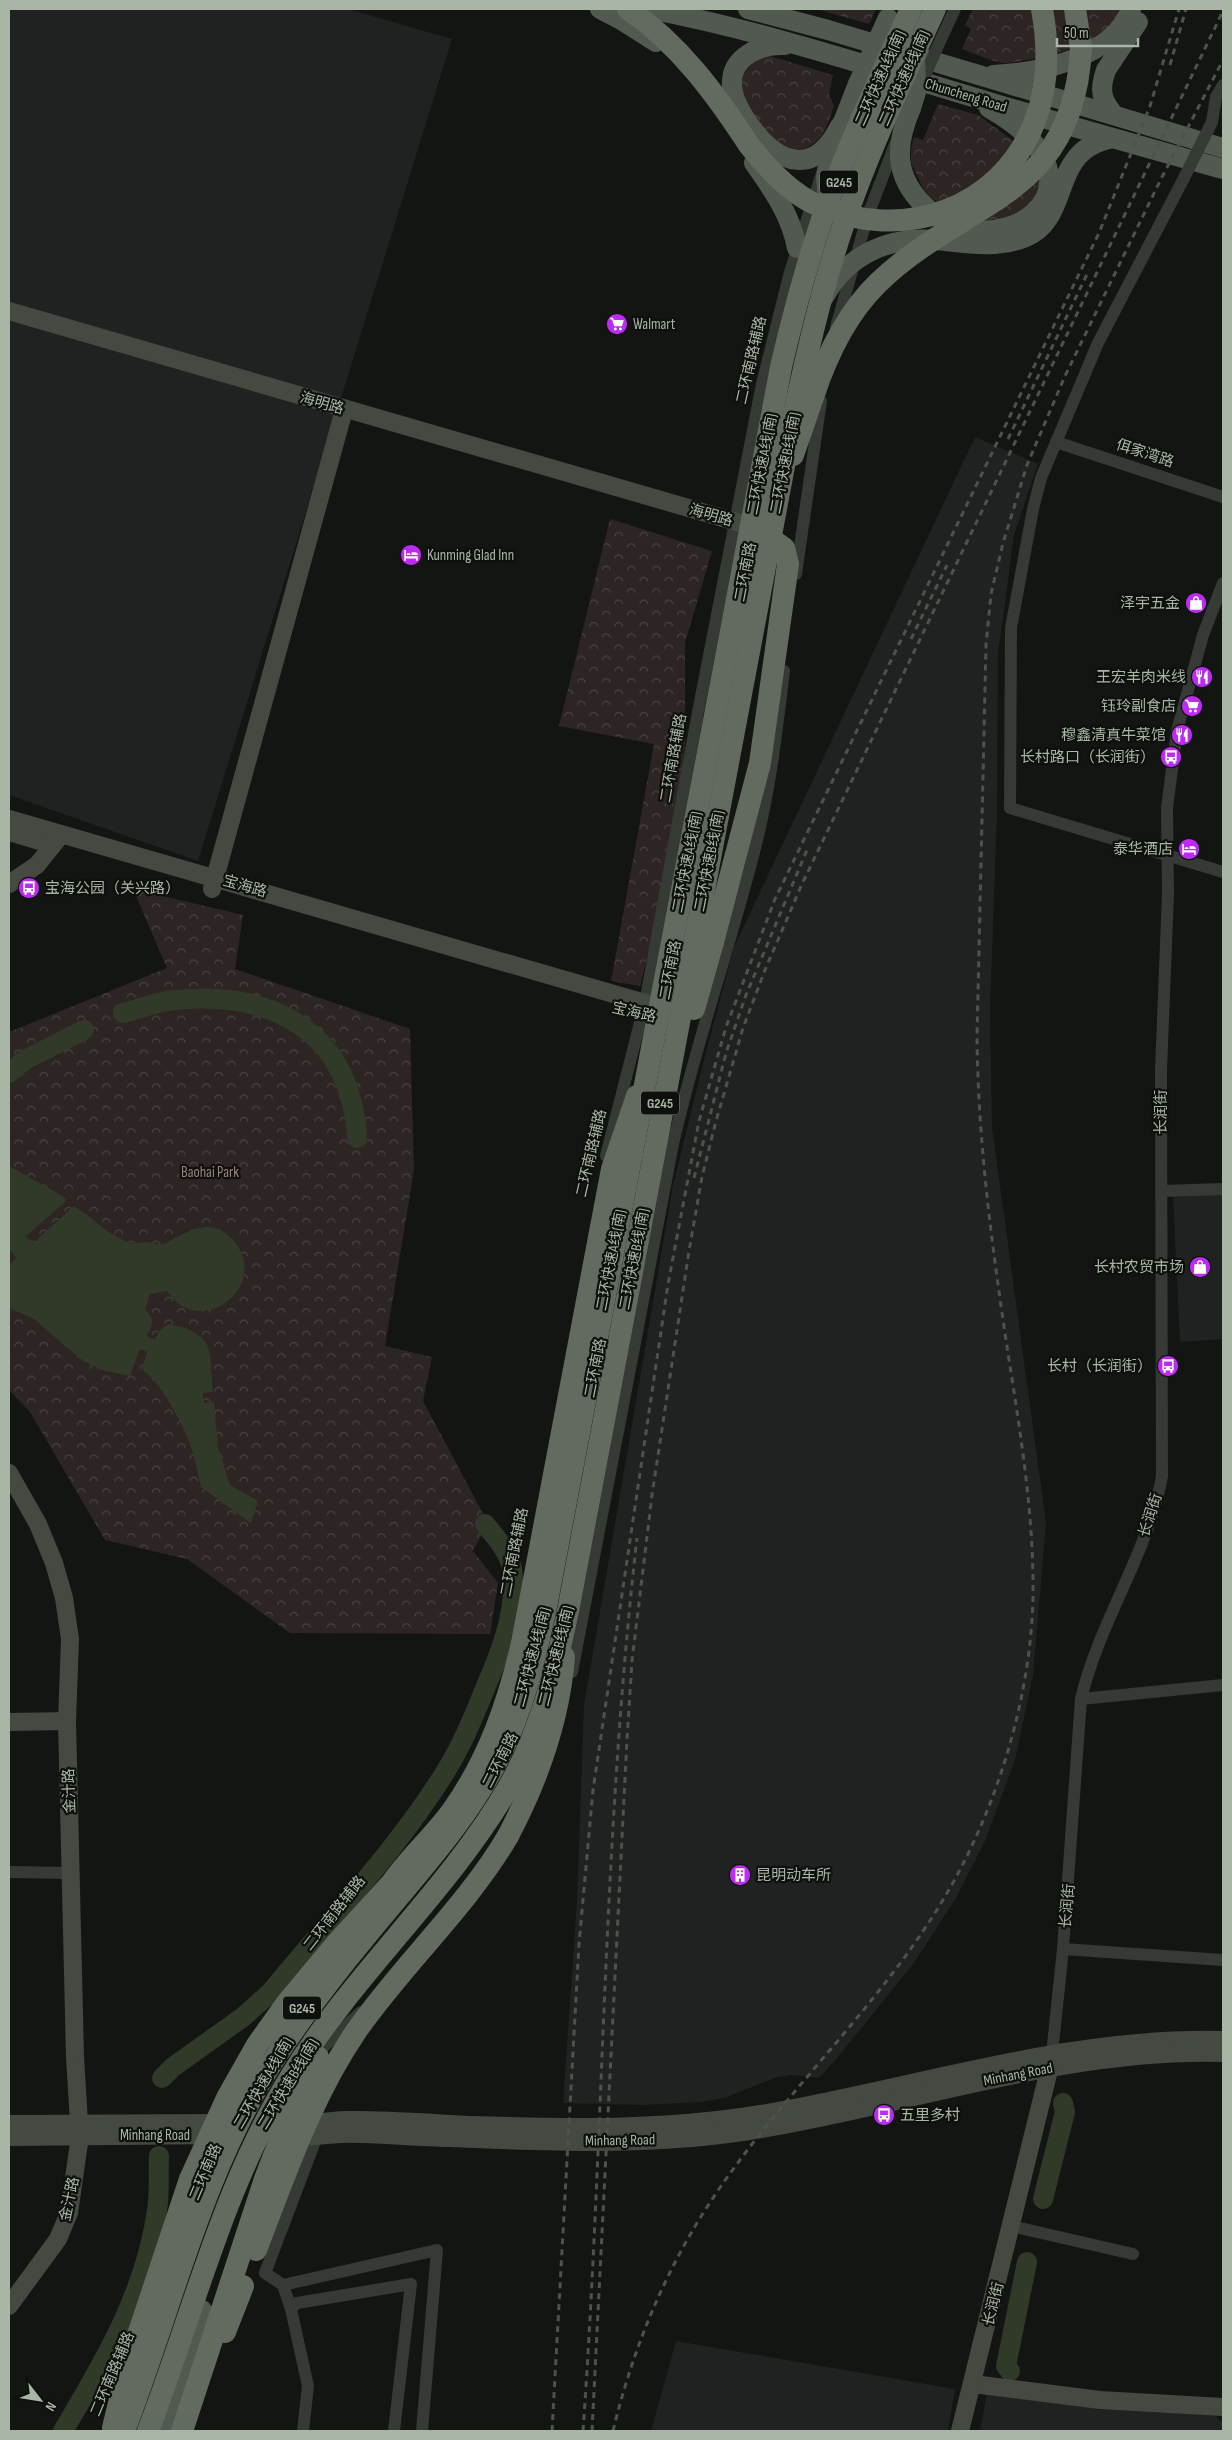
<svg xmlns="http://www.w3.org/2000/svg" width="1232" height="2440" font-family="'Sofia Sans Condensed','Noto Sans SC',sans-serif">
<defs>
<pattern id="forest-crowns" width="20" height="18" patternUnits="userSpaceOnUse" patternTransform="scale(1.25)"><rect width="20" height="18" fill="#2d2523"/><path d="M2 6a3 3 0 1 1 6 0M12 15a3 3 0 1 1 6 0" fill="none" stroke="#494240"/></pattern>
</defs>
<rect width="100%" height="100%" fill="#131513"/>
<g fill="#1f2220">
<path d="M9 9H348L452 39 198 861 9 795Z"/>
<path d="M975 437 1038 464 1014 535 998 654 997 811 990 1009 992 1127 1046 1523 1033 1675 1015 1760 985 1841 956 1898 914 1963 833 2063 819 2078 791 2075 777 2077 724 2098 701 2102 642 2105 563 2103 577 1901 584 1705 673 1185 705 1056 734 947Z"/>
<path d="M1223 1192V1339L1180 1342 1173 1195Z"/>
<path d="M676 2341 955 2389 948 2431H651Z"/>
<path d="M987 2393 1214 2415 1223 2423V2431H980Z"/>
</g>
<g fill="url(#forest-crowns)">
<path d="M816 9H876L869 24Z"/>
<path d="M973 9H1120C1107 43 1053 56 1021 61 1016 62 1008 64 1002 63 989 60 975 54 962 49L971 29 965 25Z"/>
<path d="M770 56 833 75 829 94 834 106C825 132 821 147 792 152L760 133 740 87 744 74 755 59Z"/>
<path d="M938 104 978 115 1026 150 1042 181 1029 207 1002 220H978L932 199 923 188 911 163V149L914 137 923 140Z"/>
<path d="M610 519 712 551 685 643V743L669 868 640 986 611 981 654 744 559 726Z"/>
<path d="M133 889 243 915 235 969 410 1029 414 1170 385 1346 432 1357 423 1401 488 1523 473 1551 498 1583 490 1634 290 1633 187 1559 105 1540 30 1412 9 1390V1032L167 968Z"/>
</g>
<path fill="#313929" d="M9 1166 66 1198 64 1203 26 1236 32 1244 74 1206C94 1218 107 1235 131 1243 136 1244 141 1242 146 1242 151 1242 157 1245 161 1245 165 1244 171 1240 175 1238 196 1227 214 1219 233 1240 273 1285 200 1342 167 1291L150 1294 145 1310C155 1319 153 1323 147 1336L154 1340 161 1329 169 1324C216 1334 210 1350 213 1392L203 1393V1403L214 1402 218 1447 230 1485 258 1501 251 1523 201 1487C198 1475 196 1462 192 1450 187 1431 159 1378 142 1370L147 1352 140 1349 130 1376 102 1370 83 1361 34 1319 9 1308V1265L17 1257 9 1250Z"/>
<g fill="none" stroke-linecap="round" stroke-linejoin="round">
<g stroke="#313929" stroke-width="20">
<path d="M123 1013C140 1009 158 1001 175 1000 274 990 351 1033 357 1138"/>
<path d="M9 1073 25 1060 84 1030"/>
<path d="M162 2078 173 2067 243 2017 270 1993C328 1922 396 1851 444 1774 463 1744 476 1711 489 1679 504 1644 517 1607 512 1569 509 1551 496 1538 485 1524"/>
<path d="M1043 2199 1065 2112 1063 2103"/>
<path d="M1010 2371 1006 2366 1027 2262"/>
<path d="M63 2431C104 2362 146 2292 157 2210 160 2193 158 2174 159 2156"/>
</g>
<g stroke="#353a34" stroke-width="12">
<path d="M941 39 955 9"/>
<path d="M1212 122 1216 97 1223 85"/>
<path d="M1184 178 1098 343 1041 478 1033 509 1011 628 1010 808 1223 872"/>
<path d="M836 327 868 215 896 142"/>
<path d="M1056 442 1223 497"/>
<path d="M796 574 821 401"/>
<path d="M606 1156 645 1003 698 712 762 384 790 272 822 173"/>
<path d="M1162 1191 1223 1189"/>
<path d="M572 1672 673 1144C696 1041 732 942 757 840 771 784 777 727 784 671"/>
<path d="M1081 1699 1223 1685"/>
<path d="M9 1872 72 1873"/>
<path d="M1063 1949 1223 1960"/>
<path d="M319 2051 361 2012"/>
<path d="M1052 2054 1063 1949 1081 1699C1099 1622 1148 1554 1162 1476L1161 1070 1168 894 1167 808 1177 731 1203 635 1223 583"/>
<path d="M317 2136 265 2273 283 2285 437 2250 422 2431"/>
<path d="M1011 2226 1133 2254"/>
<path d="M283 2285 291 2309"/>
<path d="M303 2431 308 2386 291 2309 297 2303 411 2284 394 2431"/>
</g>
<g stroke="#444a42" stroke-width="18">
<path d="M9 311 754 527 761 533"/>
<path d="M9 819 662 1008 670 1012"/>
<path d="M9 832 39 841"/>
<path d="M9 884 37 865 61 835"/>
<path d="M212 889 344 410"/>
<path d="M9 1473 38 1524 54 1563 64 1598 70 1639 67 1721 75 2057 79 2122"/>
<path d="M9 1722 67 1721"/>
<path d="M297 2123C312 2124 328 2121 344 2120 386 2119 428 2123 470 2125 568 2128 664 2130 761 2114 915 2088 1065 2036 1223 2040"/>
<path d="M9 2124 226 2123"/>
<path d="M9 2137 221 2135"/>
<path d="M289 2137C307 2137 324 2135 341 2134 368 2133 395 2136 422 2137 535 2141 650 2149 762 2129 916 2103 1065 2049 1223 2053"/>
<path d="M9 2306 58 2239 69 2213 80 2136"/>
<path d="M973 2384 1100 2400 1223 2407"/>
<path d="M960 2431 1052 2058"/>
</g>
<g stroke="#525950" stroke-width="20">
<path d="M600 9 623 21 656 42"/>
<path d="M649 9C764 31 874 68 986 101 1065 125 1144 147 1223 169"/>
<path d="M748 9 828 30 1223 148"/>
<path d="M785 45C761 44 730 56 732 86 733 100 742 115 751 127 780 167 816 175 840 126"/>
<path d="M993 75C1039 73 1113 58 1131 9"/>
<path d="M911 108C897 141 893 170 918 199 988 280 1130 188 989 108"/>
<path d="M1114 115C1101 99 1099 90 1106 70L1138 22"/>
<path d="M754 163C773 190 791 215 797 248"/>
<path d="M828 202 826 177 829 158 858 84"/>
<path d="M824 297C847 255 888 236 936 240 965 243 997 249 1026 237 1062 222 1056 177 1081 153 1090 144 1101 141 1112 138"/>
<path d="M161 2431 202 2310"/>
</g>
<g stroke="#636b60" stroke-width="22">
<path d="M628 9C679 44 715 93 749 145"/>
<path d="M1075 9 1081 48"/>
<path d="M793 455 813 397"/>
<path d="M713 942 760 763 788 564 784 548 768 537"/>
<path d="M508 1836C538 1779 559 1721 564 1657"/>
<path d="M391 1884C409 1858 433 1837 452 1811 488 1760 508 1704 522 1643L612 1169 637 1096"/>
<path d="M225 2332 243 2286"/>
</g>
<g stroke="#4d534b" stroke-width="3" stroke-dasharray="6 5" stroke-linecap="butt">
<path d="M1170 65 1186 9"/>
<path d="M1008 439 1089 270"/>
<path d="M911 639 947 565"/>
<path d="M694 1178 726 1053 746 995 807 850"/>
<path d="M552 2431 579 1944 593 1790 668 1284 699 1121 726 1027 775 899 1099 233 1150 106 1179 9"/>
<path d="M583 2431C604 2134 603 1834 637 1538"/>
<path d="M592 2431 627 1739 632 1661 652 1495 689 1251 702 1177 716 1121 743 1028 765 970 802 884 1223 11"/>
<path d="M613 2431C634 2344 668 2263 719 2189 797 2076 903 1984 965 1860 1005 1780 1031 1686 1033 1597 1034 1510 1019 1425 1006 1340 991 1239 978 1139 977 1037L986 645 991 594 1003 543 1027 465 1065 376 1160 181 1223 60"/>
</g>
<g stroke="#353a34" stroke-width="12">
<path d="M919 89 941 39"/>
<path d="M1184 178 1212 122"/>
</g>
<g stroke="#525950" stroke-width="20">
<path d="M858 84 888 18"/>
<path d="M911 108 916 92 915 51"/>
</g>
<g stroke="#636b60" stroke-width="22">
<path d="M749 145C767 168 790 193 817 205 902 243 1001 210 1035 121 1049 84 1049 47 1042 9"/>
<path d="M813 397C827 354 846 314 878 283 966 198 1074 199 1081 48"/>
<path d="M694 1009 713 942"/>
<path d="M256 2250C285 2175 311 2097 357 2030 404 1963 467 1906 508 1836"/>
<path d="M113 2428 130 2359 190 2179 227 2098 257 2045 286 2004 336 1944 389 1886"/>
<path d="M124 2431C172 2307 201 2175 273 2061 308 2006 349 1956 390 1907 429 1860 470 1814 498 1759 523 1711 535 1659 546 1607L781 367C795 307 811 248 832 191 855 129 884 69 911 9"/>
<path d="M148 2431C194 2311 223 2186 291 2076 354 1973 449 1890 508 1788 540 1733 555 1672 568 1611L791 429C805 360 821 290 844 223 869 149 903 79 935 9"/>
<path d="M182 2431 265 2179 290 2114 318 2057"/>
</g>
</g>
<defs>
<g id="supermarket-disc" transform="scale(1.125)"><circle r="9.5" fill="#bd2af6" stroke="#0e100e"/><path d="M-6-5.5h2.5l.6 2H6L4.5 2H-2.5L-4.4-4H-6ZM-1.5 3.2a1.3 1.3 0 1 0 .1 0ZM3 3.2a1.3 1.3 0 1 0 .1 0Z" fill="#fff"/></g>
<g id="hotel-disc" transform="scale(1.125)"><circle r="9.5" fill="#bd2af6" stroke="#0e100e"/><path d="M-6-4.5h1.5V1H6V5H4.5V3h-9V5H-6ZM-4 0a1.8 1.8 0 1 1 3.6 0ZM.5 0V-2.5h3Q6-2.5 6 0Z" fill="#fff"/></g>
<g id="shop-disc" transform="scale(1.125)"><circle r="9.5" fill="#bd2af6" stroke="#0e100e"/><path d="M-5-2.5h2.3a2.7 3.5 0 0 1 5.4 0H5L5.5 6h-11ZM-1.5-2.5h3a1.5 2.3 0 0 0-3 0Z" fill="#fff"/></g>
<g id="restaurant-disc" transform="scale(1.125)"><circle r="9.5" fill="#bd2af6" stroke="#0e100e"/><path d="M-5-6h1v4h1v-4h1v4h1v-4h1v5L-1.5 .5V6h-2V.5L-5-1ZM5-6V6H3V1.5H1.5Q1.5-4 5-6Z" fill="#fff"/></g>
<g id="bus-disc" transform="scale(1.125)"><circle r="9.5" fill="#bd2af6" stroke="#0e100e"/><path d="M-5-6H5V4H4V6H2V4H-2V6H-4V4H-5ZM-3.5-4V0h7V-4ZM-3.5 1.2v1.5H-2V1.2ZM2 1.2v1.5H3.5V1.2Z" fill="#fff"/></g>
<g id="building-disc" transform="scale(1.125)"><circle r="9.5" fill="#bd2af6" stroke="#0e100e"/><path d="M-4-6H4V6H1V3H-1V6H-4ZM-2.5-4.3h1.7v1.8h-1.7ZM.8-4.3h1.7v1.8H.8ZM-2.5-1h1.7V.8h-1.7ZM.8-1h1.7V.8H.8Z" fill="#fff"/></g>
</defs>
<g fill-rule="evenodd">
<use href="#supermarket-disc" x="617" y="324"/>
<use href="#hotel-disc" x="411" y="555"/>
<use href="#shop-disc" x="1196" y="603"/>
<use href="#restaurant-disc" x="1202" y="677"/>
<use href="#supermarket-disc" x="1192" y="706"/>
<use href="#restaurant-disc" x="1182" y="735"/>
<use href="#bus-disc" x="1171" y="757"/>
<use href="#hotel-disc" x="1189" y="849"/>
<use href="#bus-disc" x="29" y="888"/>
<use href="#shop-disc" x="1200" y="1267"/>
<use href="#bus-disc" x="1168" y="1366"/>
<use href="#building-disc" x="740" y="1875"/>
<use href="#bus-disc" x="884" y="2115"/>
</g>
<g text-anchor="middle" stroke-width="4.5" stroke-linejoin="round" paint-order="stroke">
<g fill="#0e100e" stroke="#7a8478" stroke-width="1">
<rect x="820" y="170.5" width="38" height="23" rx="4"/>
<rect x="641" y="1091.5" width="38" height="23" rx="4"/>
<rect x="283" y="1996.5" width="38" height="23" rx="4"/>
</g>
<g font-size="14" font-weight="bold" fill="#a9b6a5">
<text x="839" y="187">G245</text>
<text x="660" y="1108">G245</text>
<text x="302" y="2013">G245</text>
</g>
<g font-size="15" fill="#a9b6a5" stroke="#0e100e">
<text transform="translate(880 78) rotate(-66)" y="5">二环快速A线(南)</text>
<text transform="translate(904 78) rotate(-66)" y="5">二环快速B线(南)</text>
<text transform="translate(966 95) rotate(17)" y="5">Chuncheng Road</text>
<text transform="translate(751 360) rotate(-77)" y="5">二环南路辅路</text>
<text transform="translate(322 403) rotate(16)" y="5">海明路</text>
<text transform="translate(1145 453) rotate(18)" y="5">佴家湾路</text>
<text transform="translate(785 463) rotate(-79)" y="5">二环快速B线(南)</text>
<text transform="translate(762 464) rotate(-79)" y="5">二环快速A线(南)</text>
<text transform="translate(711 515) rotate(16)" y="5">海明路</text>
<text transform="translate(745 572) rotate(-79)" y="5">二环南路</text>
<text transform="translate(673 758) rotate(-80)" y="5">二环南路辅路</text>
<text transform="translate(709 861) rotate(-79)" y="5">二环快速B线(南)</text>
<text transform="translate(687 862) rotate(-79)" y="5">二环快速A线(南)</text>
<text transform="translate(245 886) rotate(16)" y="5">宝海路</text>
<text transform="translate(670 970) rotate(-79)" y="5">二环南路</text>
<text transform="translate(634 1012) rotate(13)" y="5">宝海路</text>
<text transform="translate(1161 1112) rotate(-90)" y="5">长润街</text>
<text transform="translate(591 1153) rotate(-77)" y="5">二环南路辅路</text>
<text transform="translate(634 1259) rotate(-79)" y="5">二环快速B线(南)</text>
<text transform="translate(611 1260) rotate(-79)" y="5">二环快速A线(南)</text>
<text transform="translate(595 1368) rotate(-79)" y="5">二环南路</text>
<text transform="translate(1150 1515) rotate(-72)" y="5">长润街</text>
<text transform="translate(514 1552) rotate(-79)" y="5">二环南路辅路</text>
<text transform="translate(556 1656) rotate(-76)" y="5">二环快速B线(南)</text>
<text transform="translate(532 1657) rotate(-75)" y="5">二环快速A线(南)</text>
<text transform="translate(500 1760) rotate(-63)" y="5">二环南路</text>
<text transform="translate(69 1791) rotate(-92)" y="5">金汁路</text>
<text transform="translate(1067 1906) rotate(-85)" y="5">长润街</text>
<text transform="translate(334 1913) rotate(-52)" y="5">二环南路辅路</text>
<text transform="translate(1018 2074) rotate(-11)" y="5">Minhang Road</text>
<text transform="translate(263 2083) rotate(-60)" y="5">二环快速A线(南)</text>
<text transform="translate(288 2084) rotate(-59)" y="5">二环快速B线(南)</text>
<text x="155" y="2140">Minhang Road</text>
<text transform="translate(620 2140) rotate(-1)" y="5">Minhang Road</text>
<text transform="translate(205 2172) rotate(-67)" y="5">二环南路</text>
<text transform="translate(69 2199) rotate(-78)" y="5">金汁路</text>
<text transform="translate(993 2304) rotate(-76)" y="5">长润街</text>
<text transform="translate(112 2374) rotate(-67)" y="5">二环南路辅路</text>
</g>
<g font-size="15" fill="#a9b6a5" stroke="#0e100e" text-anchor="end">
<text x="633" y="329" text-anchor="start">Walmart</text>
<text x="427" y="560" text-anchor="start">Kunming Glad Inn</text>
<text x="1180" y="608">泽宇五金</text>
<text x="1186" y="682">王宏羊肉米线</text>
<text x="1176" y="711">钰玲副食店</text>
<text x="1166" y="740">穆鑫清真牛菜馆</text>
<text x="1155" y="762">长村路口（长润街）</text>
<text x="1173" y="854">泰华酒店</text>
<text x="45" y="893" text-anchor="start">宝海公园（关兴路）</text>
<text x="1184" y="1272">长村农贸市场</text>
<text x="1152" y="1371">长村（长润街）</text>
<text x="756" y="1880" text-anchor="start">昆明动车所</text>
<text x="900" y="2120" text-anchor="start">五里多村</text>
</g>
<g font-size="15" fill="#a27f7b" stroke="#0e100e">
<text x="210" y="1177">Baohai Park</text>
</g>
</g>
<rect width="1232" height="2440" fill="none" stroke="#a9b6a5" stroke-width="20"/>
<g transform="translate(40 2400) rotate(121)" stroke="#0e100e" stroke-width="4" paint-order="stroke">
<path d="M0-4L9 19L0 12L-9 19Z" fill="#a9b6a5"/>
<text y="-8" font-size="14" font-weight="bold" text-anchor="middle" fill="#a9b6a5">N</text>
</g>
<path d="M1057 38v8h81v-8" fill="none" stroke="#a9b6a5" stroke-width="2.5"/>
<text x="1064" y="38" font-size="15" fill="#a9b6a5" stroke="#0e100e" stroke-width="4" paint-order="stroke">50 m</text>
</svg>
